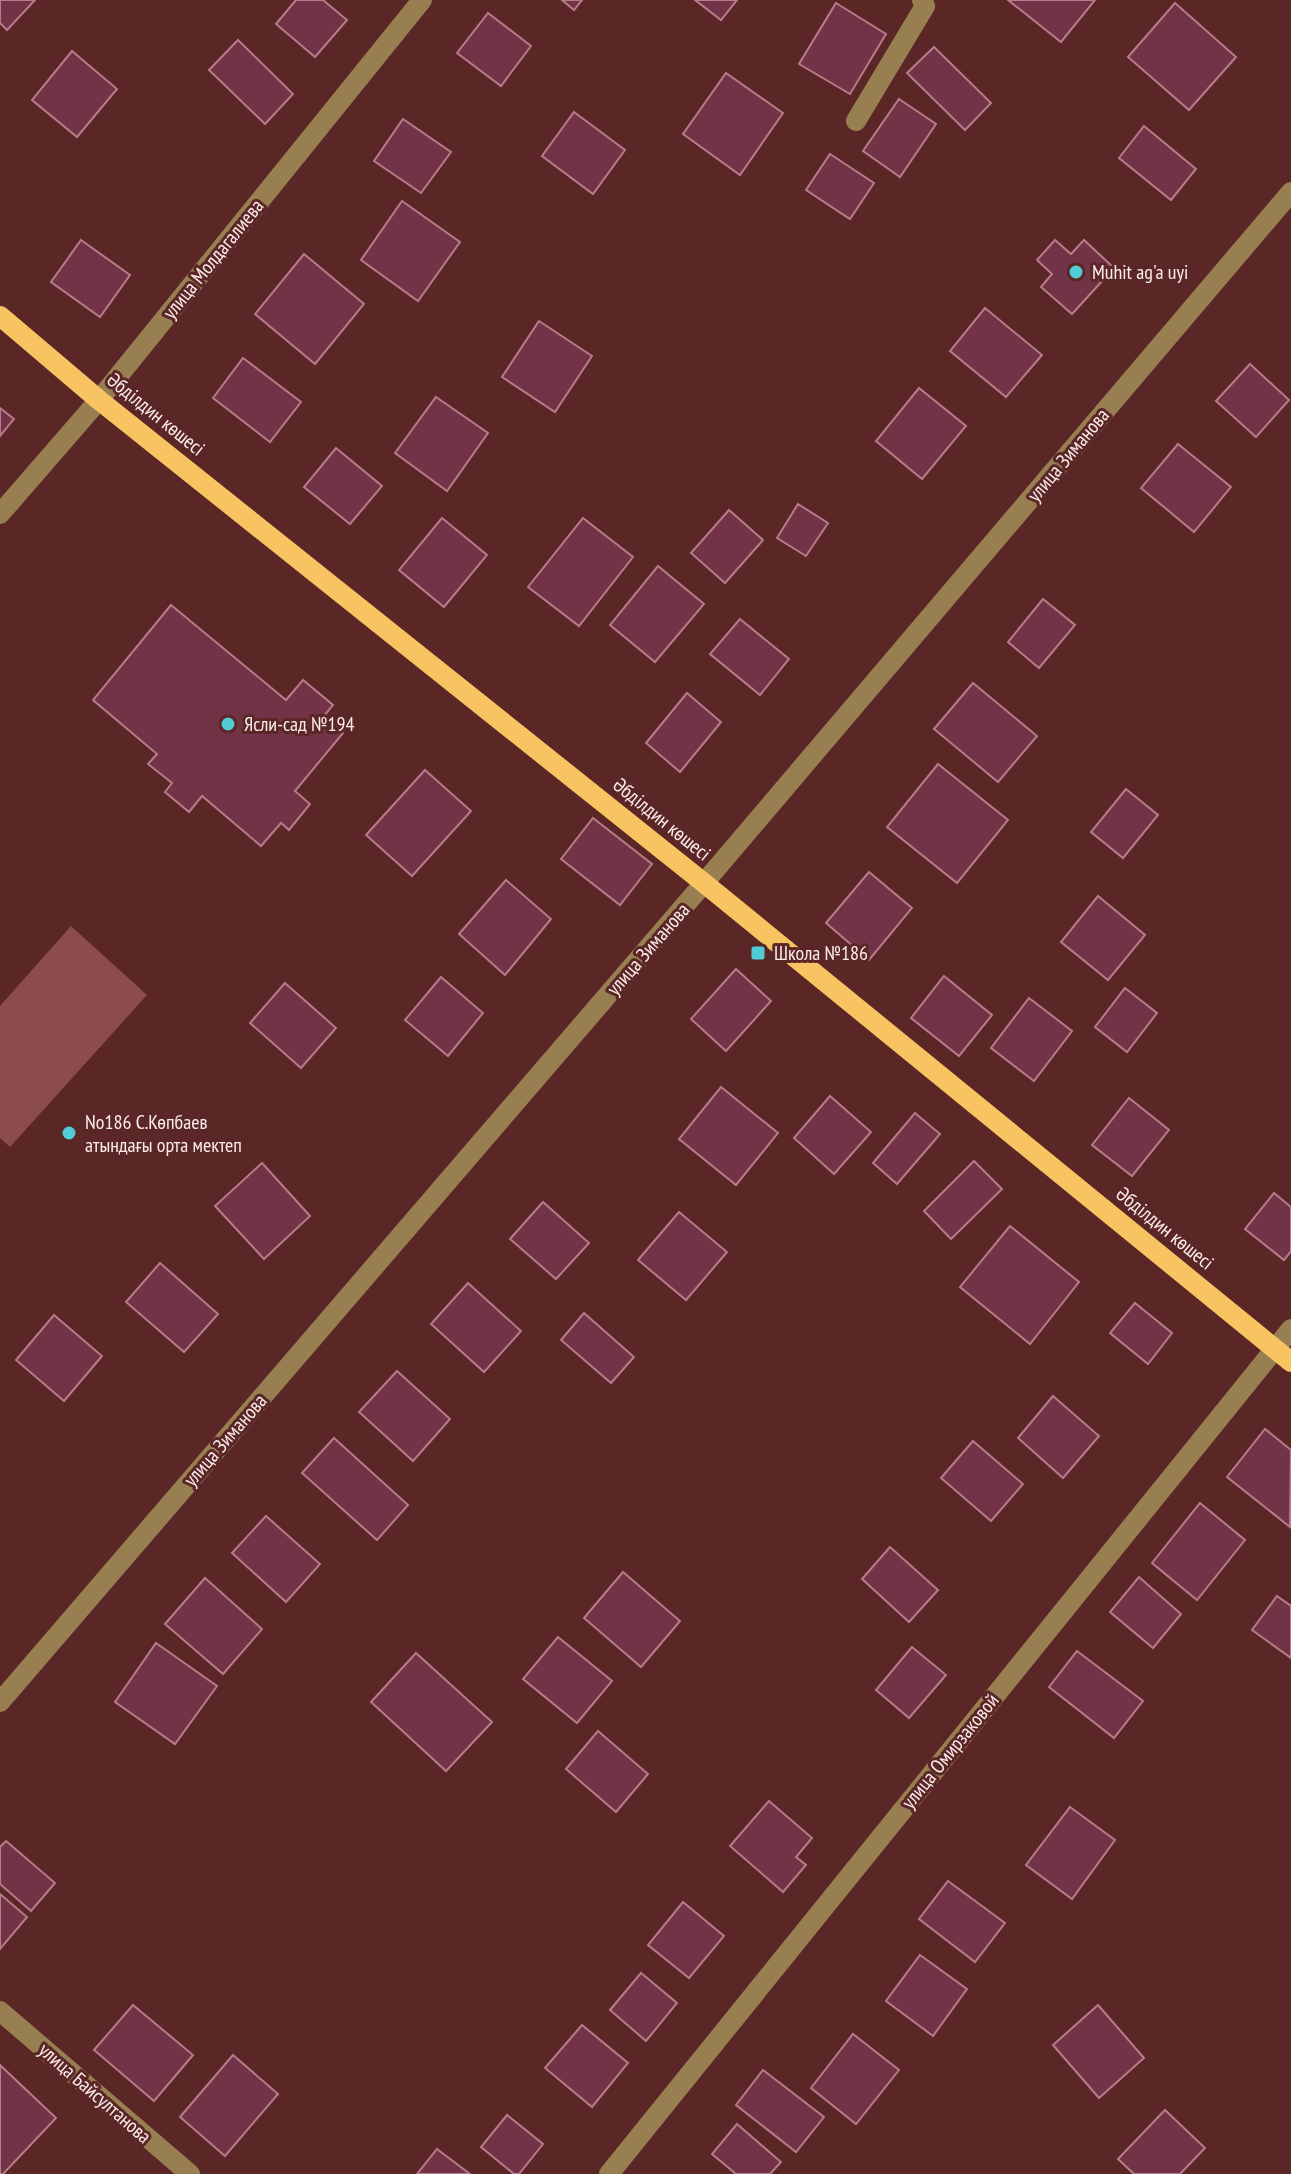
<svg xmlns="http://www.w3.org/2000/svg" width="1291" height="2174" font-family="'PT Sans Narrow',sans-serif">
<rect width="100%" height="100%" fill="#5b2626"/>
<path fill="#8c4c4b" d="M71 926 147 995 10 1147 0 1138V1006Z"/>
<g fill="#723347" stroke="#b77b8b" stroke-width="2">
<path d="M0 0H35L7 30 0 23Z"/>
<path d="M296 0H323L347 20 315 57 276 24Z"/>
<path d="M562 0H582L574 10Z"/>
<path d="M695 0H737L721 20Z"/>
<path d="M1008 0H1095L1061 42Z"/>
<path d="M836 3 886 34 850 94 799 64Z"/>
<path d="M1175 3 1236 57 1189 110 1128 57Z"/>
<path d="M488 13 531 46 501 86 457 53Z"/>
<path d="M238 40 293 94 265 124 209 70Z"/>
<path d="M934 47 991 103 965 130 907 73Z"/>
<path d="M72 51 117 89 77 137 32 100Z"/>
<path d="M726 73 783 113 740 175 683 134Z"/>
<path d="M899 99 936 124 900 177 863 151Z"/>
<path d="M574 112 625 150 593 194 542 156Z"/>
<path d="M403 119 451 152 421 193 374 161Z"/>
<path d="M1144 126 1196 169 1171 200 1119 158Z"/>
<path d="M830 154 874 183 850 219 806 190Z"/>
<path d="M402 201 460 242 418 301 361 260Z"/>
<path d="M81 240 130 275 100 317 51 282Z"/>
<path d="M1055 240 1071 254 1084 240 1114 268 1072 314 1041 287 1052 274 1037 260Z"/>
<path d="M304 254 364 304 315 364 255 314Z"/>
<path d="M985 308 1042 355 1006 397 950 351Z"/>
<path d="M539 321 592 356 555 412 502 377Z"/>
<path d="M243 358 301 402 270 442 213 398Z"/>
<path d="M1250 364 1289 400 1256 437 1216 401Z"/>
<path d="M919 388 966 426 922 479 876 441Z"/>
<path d="M436 397 488 433 447 491 395 453Z"/>
<path d="M0 408 14 419 0 436Z"/>
<path d="M1178 444 1231 487 1194 532 1141 488Z"/>
<path d="M336 448 382 486 350 524 304 487Z"/>
<path d="M798 504 828 523 806 556 777 538Z"/>
<path d="M729 510 763 540 725 583 691 553Z"/>
<path d="M442 518 487 555 444 607 399 570Z"/>
<path d="M583 518 633 557 579 626 528 587Z"/>
<path d="M658 566 704 604 655 662 610 625Z"/>
<path d="M1043 599 1075 625 1039 668 1008 642Z"/>
<path d="M171 605 286 700 303 680 333 705 324 716 343 733 295 791 310 804 289 830 281 823 261 846 202 796 189 812 165 792 172 783 148 764 157 754 93 700Z"/>
<path d="M740 619 789 659 760 695 710 654Z"/>
<path d="M973 683 1037 736 998 782 934 729Z"/>
<path d="M687 693 721 722 680 772 646 743Z"/>
<path d="M938 764 1008 820 957 883 887 827Z"/>
<path d="M425 770 471 811 412 876 366 835Z"/>
<path d="M1126 789 1158 815 1123 858 1091 832Z"/>
<path d="M593 818 652 864 620 905 561 859Z"/>
<path d="M869 872 912 908 869 960 826 923Z"/>
<path d="M506 880 551 919 505 975 459 934Z"/>
<path d="M1098 896 1145 935 1108 980 1061 942Z"/>
<path d="M736 969 771 1001 726 1051 691 1019Z"/>
<path d="M944 976 992 1015 959 1056 911 1018Z"/>
<path d="M441 977 483 1013 448 1056 405 1020Z"/>
<path d="M285 983 336 1028 301 1068 250 1023Z"/>
<path d="M1125 988 1157 1013 1127 1052 1095 1027Z"/>
<path d="M1029 998 1072 1031 1034 1081 991 1048Z"/>
<path d="M721 1087 778 1133 736 1185 679 1139Z"/>
<path d="M830 1096 871 1132 834 1174 794 1138Z"/>
<path d="M1129 1098 1169 1130 1132 1176 1092 1145Z"/>
<path d="M915 1113 940 1134 897 1184 873 1163Z"/>
<path d="M974 1161 1002 1189 951 1239 924 1211Z"/>
<path d="M262 1163 310 1216 264 1259 215 1206Z"/>
<path d="M1274 1193 1291 1207V1251L1284 1260 1245 1229Z"/>
<path d="M543 1202 589 1243 556 1279 510 1239Z"/>
<path d="M679 1212 727 1252 686 1300 638 1260Z"/>
<path d="M1010 1226 1079 1282 1030 1344 960 1287Z"/>
<path d="M160 1263 218 1314 184 1352 126 1302Z"/>
<path d="M468 1283 521 1331 484 1372 431 1324Z"/>
<path d="M1135 1303 1172 1333 1148 1364 1110 1333Z"/>
<path d="M584 1313 634 1357 611 1383 561 1340Z"/>
<path d="M54 1315 102 1356 64 1401 16 1360Z"/>
<path d="M397 1371 450 1419 413 1461 359 1412Z"/>
<path d="M1053 1396 1099 1436 1063 1478 1018 1438Z"/>
<path d="M1265 1429 1291 1450 1290 1527 1227 1477Z"/>
<path d="M334 1438 408 1505 377 1540 302 1473Z"/>
<path d="M973 1441 1023 1484 991 1521 941 1478Z"/>
<path d="M1200 1503 1245 1540 1197 1600 1152 1563Z"/>
<path d="M266 1516 320 1564 286 1602 232 1553Z"/>
<path d="M890 1547 938 1590 909 1622 862 1579Z"/>
<path d="M623 1572 680 1621 641 1667 584 1618Z"/>
<path d="M1139 1577 1181 1614 1153 1648 1110 1612Z"/>
<path d="M205 1578 262 1629 223 1674 165 1624Z"/>
<path d="M1277 1596 1291 1606V1658L1252 1630Z"/>
<path d="M558 1637 612 1681 577 1723 523 1679Z"/>
<path d="M156 1643 217 1686 175 1744 115 1702Z"/>
<path d="M912 1647 946 1675 909 1718 876 1690Z"/>
<path d="M1077 1651 1143 1701 1114 1738 1049 1687Z"/>
<path d="M416 1653 492 1722 446 1771 371 1702Z"/>
<path d="M598 1731 648 1774 616 1812 566 1769Z"/>
<path d="M769 1801 812 1838 796 1857 806 1865 783 1892 730 1846Z"/>
<path d="M1070 1807 1115 1840 1072 1899 1026 1865Z"/>
<path d="M6 1841 55 1883 31 1911 0 1884V1847Z"/>
<path d="M948 1881 1005 1923 975 1962 919 1919Z"/>
<path d="M0 1894 27 1917 0 1949Z"/>
<path d="M683 1902 724 1936 689 1978 648 1945Z"/>
<path d="M920 1955 967 1989 933 2036 886 2001Z"/>
<path d="M641 1973 677 2003 646 2041 610 2010Z"/>
<path d="M133 2005 193 2055 154 2101 94 2050Z"/>
<path d="M1098 2005 1144 2058 1099 2098 1053 2045Z"/>
<path d="M582 2025 628 2063 592 2107 545 2068Z"/>
<path d="M853 2034 899 2070 856 2124 811 2088Z"/>
<path d="M233 2055 278 2094 225 2156 180 2117Z"/>
<path d="M0 2065 56 2118 3 2174H0Z"/>
<path d="M763 2070 824 2117 796 2152 736 2105Z"/>
<path d="M1165 2110 1205 2148 1180 2174H1134L1118 2159Z"/>
<path d="M507 2115 543 2144 519 2174H514L481 2147Z"/>
<path d="M737 2124 781 2162 770 2174H736L712 2154Z"/>
<path d="M437 2149 470 2174H417Z"/>
</g>
<g fill="none" stroke-linecap="round" stroke-linejoin="round">
<g stroke="#987f52" stroke-width="20">
<path d="M856 121 925 6 922 0"/>
<path d="M0 514 99 400 422 0"/>
<path d="M0 1702 704 883 1291 192"/>
<path d="M0 2011 190 2174"/>
<path d="M609 2174 1291 1329"/>
</g>
<path stroke="#f7c461" stroke-width="20" d="M0 316 99 400 704 883 1291 1362"/>
</g>
<g fill="#51ccd4" stroke="#5b2626" stroke-width="3">
<circle cx="1076" cy="272" r="8"/>
<circle cx="228" cy="724" r="8"/>
<rect x="750" y="945" width="16" height="16" rx="4"/>
<circle cx="69" cy="1133" r="8"/>
</g>
<g text-anchor="middle" stroke-width="6" stroke-linejoin="round" paint-order="stroke">
<g font-size="20" fill="#fbecec" stroke="#5b2626">
<text transform="translate(213 259) rotate(-51)" y="7">улица Молдагалиева</text>
<text transform="translate(156 414) rotate(39)" y="7">Әбділдин көшесі</text>
<text transform="translate(1068 455) rotate(-50)" y="7">улица Зиманова</text>
<text transform="translate(662 819) rotate(39)" y="7">Әбділдин көшесі</text>
<text transform="translate(648 949) rotate(-49)" y="7">улица Зиманова</text>
<text transform="translate(1165 1228) rotate(39)" y="7">Әбділдин көшесі</text>
<text transform="translate(225 1440) rotate(-49)" y="7">улица Зиманова</text>
<text transform="translate(950 1751) rotate(-51)" y="7">улица Омирзаковой</text>
<text transform="translate(95 2093) rotate(41)" y="7">улица Байсултанова</text>
</g>
<g font-size="20" fill="#fbecec" stroke="#5b2626" text-anchor="start">
<text x="1092" y="279">Muhit ag'a uyi</text>
<text x="244" y="731">Ясли-сад №194</text>
<text x="774" y="960">Школа №186</text>
<text x="85" y="1129">No186 С.Көпбаев<tspan x="85" dy="23">атындағы орта мектеп</tspan></text>
</g>
</g>
</svg>
